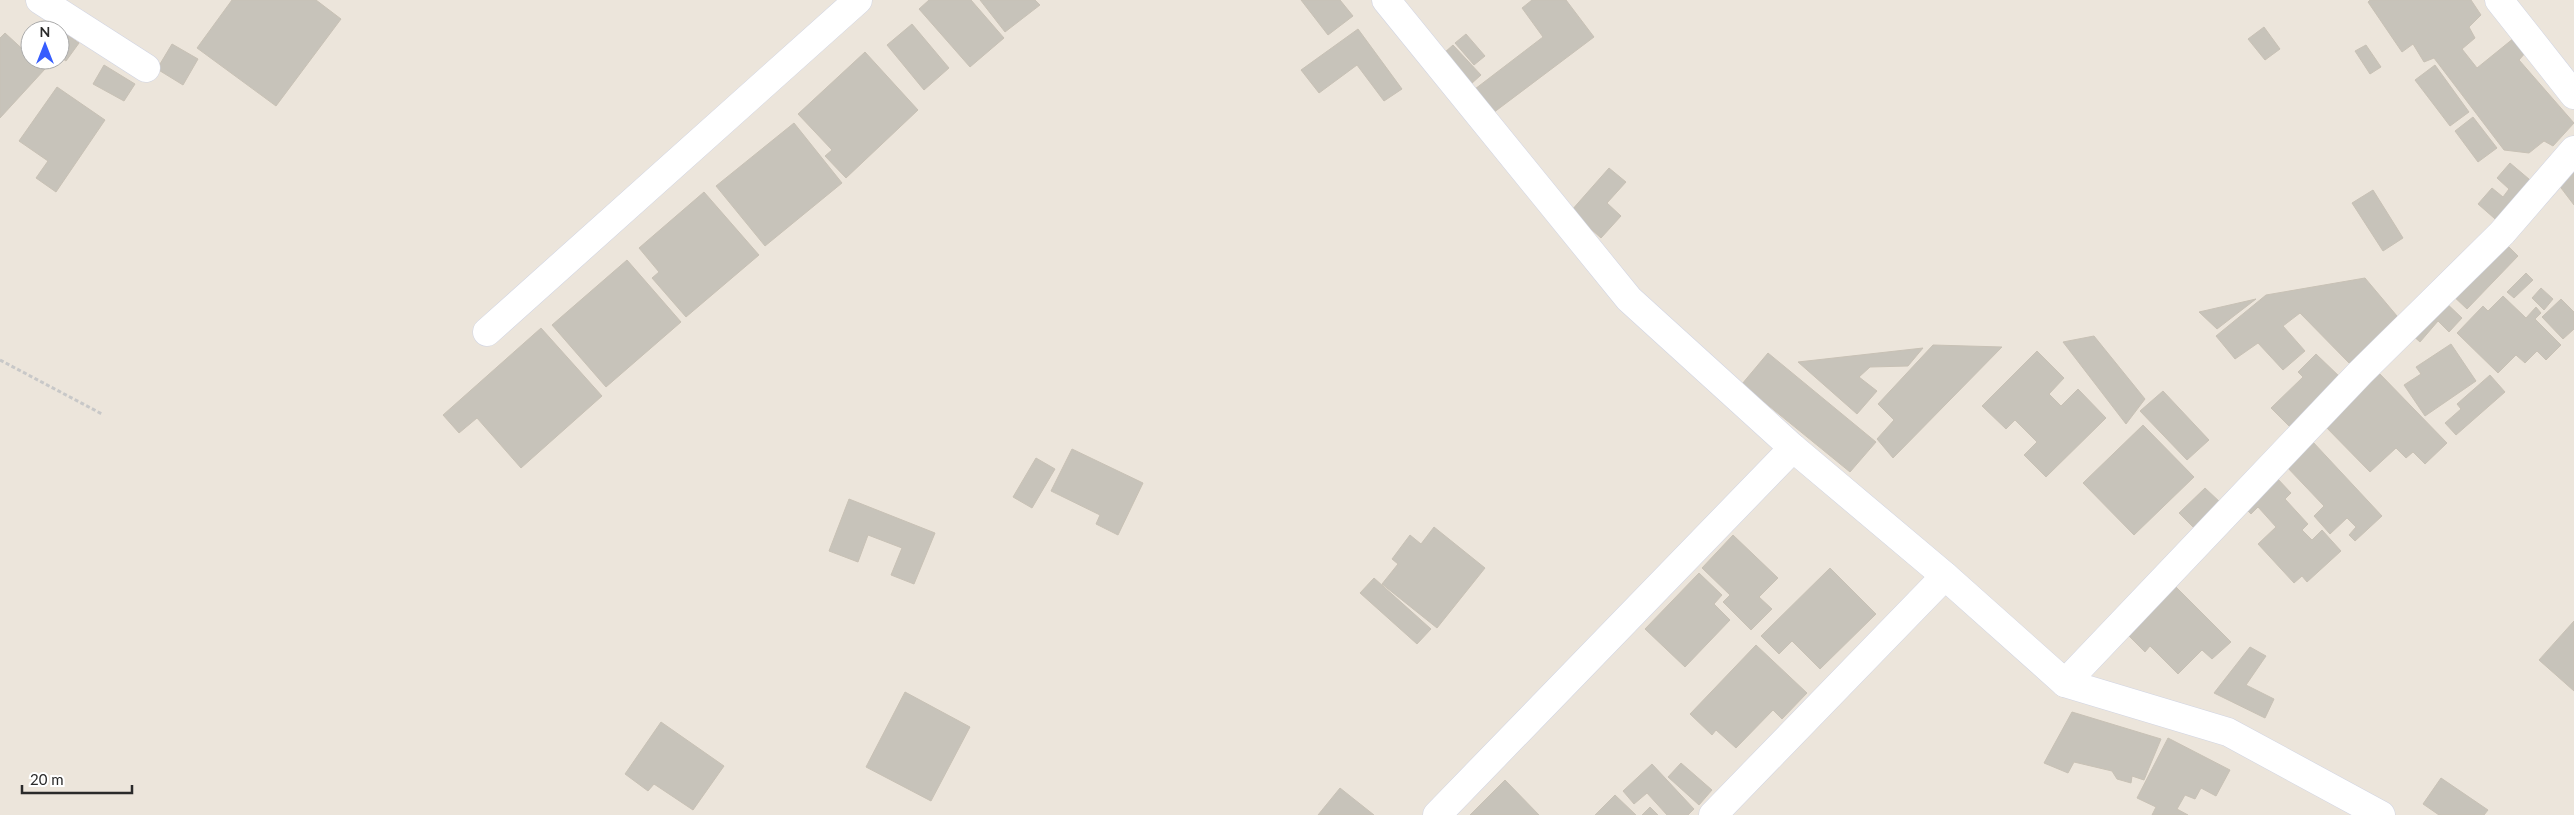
<svg xmlns="http://www.w3.org/2000/svg" width="2574" height="815" font-family="Lato,sans-serif">
<rect width="100%" height="100%" fill="#ece5db"/>
<g fill="#c7c3ba" stroke="#c8c1b5">
<path d="M232 0H316L341 19 276 106 197 48Z"/>
<path d="M929 0H971L1004 38 970 67 919 9Z"/>
<path d="M980 0H1035L1040 5 1005 32Z"/>
<path d="M1301 0H1340L1353 16 1328 35Z"/>
<path d="M1532 0H1566L1594 37 1493 113 1475 89 1543 37 1522 8Z"/>
<path d="M2370 0H2471L2481 15 2469 27 2475 38 2462 49 2477 68 2514 38 2526 52 2519 60 2574 123 2553 146 2544 141 2529 153 2504 150 2434 58 2424 62 2413 44 2402 52 2368 2Z"/>
<path d="M52 24 79 43 66 61 60 57V30H48Z"/>
<path d="M912 24 949 68 924 90 887 45Z"/>
<path d="M2264 27 2280 49 2265 60 2248 39Z"/>
<path d="M1358 29 1402 89 1384 101 1357 65 1319 93 1301 70Z"/>
<path d="M5 33 30 56V60H35L45 69 0 118V38Z"/>
<path d="M1466 34 1485 56 1474 65 1455 43Z"/>
<path d="M172 44 198 59 183 85 157 69Z"/>
<path d="M1453 45 1481 75 1471 84 1444 53Z"/>
<path d="M2366 45 2381 67 2370 74 2355 51Z"/>
<path d="M865 52 918 110 846 178 825 156 832 150 798 114Z"/>
<path d="M104 65 135 84 124 101 93 84Z"/>
<path d="M2435 65 2469 112 2450 126 2415 80Z"/>
<path d="M57 87 105 120 56 192 36 178 48 161 19 141Z"/>
<path d="M2473 117 2497 148 2478 162 2455 131Z"/>
<path d="M794 123 842 183 765 246 716 186Z"/>
<path d="M2510 163 2536 185 2502 225 2478 204 2492 188 2503 197 2509 189 2497 178Z"/>
<path d="M2574 166V205L2555 180Z"/>
<path d="M1609 168 1626 182 1607 203 1621 216 1601 238 1571 211Z"/>
<path d="M2373 190 2403 238 2383 251 2352 203Z"/>
<path d="M704 192 759 255 686 317 652 278 659 272 639 248Z"/>
<path d="M2500 238 2518 256 2467 309 2449 292Z"/>
<path d="M627 260 681 322 606 387 552 325Z"/>
<path d="M2526 273 2533 280 2514 298 2507 292Z"/>
<path d="M2365 278 2397 316 2350 364 2300 313 2283 326 2305 351 2283 370 2258 343 2235 359 2216 336 2266 295Z"/>
<path d="M2541 288 2553 299 2544 310 2532 298Z"/>
<path d="M2503 296 2526 318 2536 307 2541 313 2535 319 2561 345 2546 360 2537 351 2525 363 2516 355 2498 373 2457 333 2483 306 2488 311Z"/>
<path d="M2256 299 2217 329 2199 312Z"/>
<path d="M2442 299 2462 318 2449 332 2438 321 2420 342 2410 333Z"/>
<path d="M2561 299 2574 312V329L2563 339 2542 317Z"/>
<path d="M541 328 602 396 521 468 477 418 459 433 443 415Z"/>
<path d="M2094 336 2145 399 2126 424 2063 342Z"/>
<path d="M2451 344 2476 381 2425 416 2404 385 2421 374 2416 367Z"/>
<path d="M1933 345 2002 347 1893 458 1877 439 1894 420 1878 404Z"/>
<path d="M1923 348 1908 366 1870 367 1859 377 1877 391 1857 414 1798 362Z"/>
<path d="M2037 351 2064 378 2049 394 2061 406 2078 389 2106 418 2046 477 2024 455 2037 442 2015 420 2006 429 1982 406Z"/>
<path d="M1768 353 1876 442 1850 472 1742 384Z"/>
<path d="M2316 354 2341 378 2290 427 2271 408 2303 377 2298 372Z"/>
<path d="M2378 372 2447 443 2425 464 2413 452 2406 458 2396 448 2370 472 2323 424Z"/>
<path d="M2490 375 2505 392 2456 435 2445 423 2461 409 2457 404Z"/>
<path d="M2163 391 2209 440 2187 460 2140 411Z"/>
<path d="M2143 425 2194 477 2134 535 2083 483Z"/>
<path d="M2312 441 2382 516 2355 541 2349 535 2356 527 2347 518 2330 534 2314 516 2324 506 2285 465Z"/>
<path d="M1072 449 1143 483 1118 535 1096 524 1100 515 1051 491Z"/>
<path d="M1036 458 1055 469 1032 508 1013 497Z"/>
<path d="M2276 477 2291 493 2285 499 2308 524 2302 530 2312 540 2322 530 2341 551 2307 582 2302 576 2294 583 2258 544 2276 527 2258 507 2251 514 2243 506Z"/>
<path d="M2205 488 2222 504 2195 529 2179 513Z"/>
<path d="M849 499 935 533 914 584 891 575 902 548 868 535 858 562 829 551Z"/>
<path d="M1434 527 1485 568 1437 628 1382 584 1398 564 1392 559 1410 535 1421 544Z"/>
<path d="M1733 535 1778 578 1759 597 1772 609 1751 630 1723 602 1730 595 1702 568Z"/>
<path d="M1830 568 1876 614 1820 669 1792 641 1779 654 1761 636Z"/>
<path d="M1699 573 1722 595 1714 604 1730 620 1685 667 1645 629Z"/>
<path d="M1374 578 1431 629 1417 644 1360 593Z"/>
<path d="M2172 583 2231 642 2212 659 2202 650 2178 674 2150 646 2145 652 2124 631Z"/>
<path d="M2574 621V691L2539 660Z"/>
<path d="M1756 645 1807 693 1782 719 1773 710 1736 748 1716 730 1712 735 1690 714Z"/>
<path d="M2250 647 2266 656 2246 685 2274 699 2265 718 2214 693Z"/>
<path d="M905 692 970 727 931 801 866 767Z"/>
<path d="M2072 712 2161 739 2144 780 2132 776 2131 783 2117 779 2112 771 2074 762 2068 773 2044 763Z"/>
<path d="M661 722 724 766 693 810 654 784 648 791 625 774Z"/>
<path d="M2168 738 2230 770 2216 796 2201 788 2195 799 2185 795 2177 809 2188 815H2152L2156 807 2137 798Z"/>
<path d="M1681 763 1712 790 1699 805 1668 777Z"/>
<path d="M1652 764 1694 809 1688 815H1667L1647 793 1634 804 1623 791Z"/>
<path d="M2441 778 2488 810 2484 815H2439L2423 804Z"/>
<path d="M1505 780 1539 815H1470Z"/>
<path d="M1340 788 1374 815H1318Z"/>
<path d="M1615 795 1636 815H1595Z"/>
<path d="M1650 807 1658 815H1642Z"/>
</g>
<g fill="none" stroke-linecap="round" stroke-linejoin="round">
<g stroke="#d0d4e3" stroke-width="29">
<g id="minor">
<path d="M40 0 146 68"/>
<path d="M2499 0 2574 95"/>
<path d="M487 332 858 0"/>
<path d="M2065 683 2360 373 2502 233 2574 150"/>
<path d="M1437 815 1793 448"/>
<path d="M1713 815 1945 576"/>
</g>
</g>
<g stroke="#d0d4e3" stroke-width="29">
<path id="tertiary" d="M1386 0 1629 299 1793 448 1945 576 2065 683 2228 732 2381 815"/>
</g>
<path stroke="#c8c8c8" stroke-width="3" stroke-dasharray="4 2.5" stroke-linecap="butt" d="M0 360 102 414"/>
<use href="#minor" stroke="#fff" stroke-width="28"/>
<use href="#tertiary" stroke="#fff" stroke-width="28"/>
</g>
<g transform="translate(45 45)"><circle r="24" fill="#ffffff" stroke="#aaaaaa"/>
<path d="M0-4L9 19L0 12L-9 19Z" fill="#365dfe"/>
<text y="-8" font-size="14" font-weight="bold" text-anchor="middle" fill="#2a2a2a">N</text>
</g>
<path d="M22 785v8h110v-8" fill="none" stroke="#2a2a2a" stroke-width="2.5"/>
<text x="30" y="785" font-size="15" fill="#2a2a2a" stroke="#ffffff" stroke-width="4" paint-order="stroke">20 m</text>
</svg>
